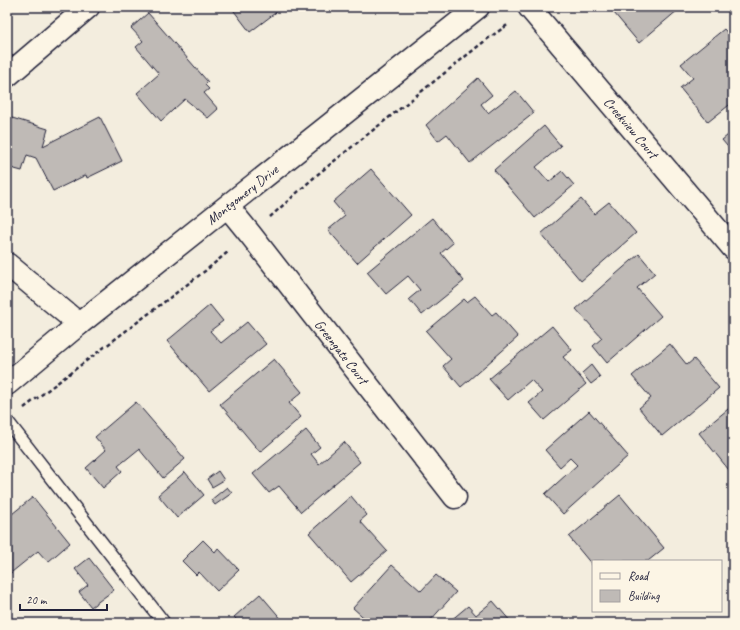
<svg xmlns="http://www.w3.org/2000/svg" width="740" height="630" font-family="Caveat,sans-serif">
<rect width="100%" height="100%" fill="#f3edde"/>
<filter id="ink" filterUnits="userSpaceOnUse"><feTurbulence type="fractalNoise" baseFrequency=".025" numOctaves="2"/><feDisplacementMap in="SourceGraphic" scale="8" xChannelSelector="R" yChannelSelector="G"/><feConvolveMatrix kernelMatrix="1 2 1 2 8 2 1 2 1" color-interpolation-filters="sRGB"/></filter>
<g filter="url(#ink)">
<g fill="#bfbab6" stroke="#22223b">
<path d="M231 7H283L250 32Z"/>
<path d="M609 7H675L678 10 639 43Z"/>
<path d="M148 13 208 82 205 85 209 89 204 93 218 109 208 118 185 99 161 121 137 93 159 74 136 47 143 41 131 28Z"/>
<path d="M724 29 733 39V102L708 122 680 88 693 78 681 64Z"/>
<path d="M478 78 492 95 481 104 488 113 516 91 534 113 470 163 447 134 438 141 426 125Z"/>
<path d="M9 117 48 129 43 146 100 117 122 161 87 178 86 175 53 191 36 158 27 155 22 171 7 167V122Z"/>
<path d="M544 126 561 146 536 167 549 182 562 171 574 185 535 218 494 170Z"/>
<path d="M733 131V153L722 140Z"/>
<path d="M371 169 411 215 357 263 328 230 345 216 333 202Z"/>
<path d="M581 199 594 214 609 202 636 233 581 281 541 234Z"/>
<path d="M432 218 453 243 441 253 464 281 422 315 409 299 420 290 408 276 386 294 367 272Z"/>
<path d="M639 254 655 273 637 288 661 316 607 363 593 346 602 338 576 309Z"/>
<path d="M475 296 492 315 496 312 518 337 461 387 443 366 451 359 426 331 464 299 467 302Z"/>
<path d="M210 305 223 321 210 331 221 343 247 322 266 344 209 391 167 341Z"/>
<path d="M552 326 572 350 563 357 586 384 544 420 529 403 542 392 531 380 508 400 489 379Z"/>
<path d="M670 344 687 365 694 359 719 388 662 436 639 408 651 398 632 376Z"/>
<path d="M274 359 302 392 289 403 301 417 260 452 220 404Z"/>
<path d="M591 365 600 377 591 384 582 373Z"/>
<path d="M136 402 185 459 163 478 139 449 118 466 122 471 103 488 86 468 106 450 95 437Z"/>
<path d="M733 405V475L699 433Z"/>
<path d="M589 411 628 456 563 514 545 494 577 465 570 458 560 467 545 450Z"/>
<path d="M306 430 320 447 311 454 319 464 344 442 360 462 301 512 279 486 269 493 253 474Z"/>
<path d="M218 471 224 480 212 487 207 479Z"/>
<path d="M185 472 204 495 177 518 158 495Z"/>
<path d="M227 487 232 493 215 505 211 500Z"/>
<path d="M620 495 664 548 648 561H593V566L569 537Z"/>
<path d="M351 496 367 515 360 521 387 551 351 582 309 533Z"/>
<path d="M33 497 70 543 49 561 46 560 38 551 7 576V518Z"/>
<path d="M203 540 215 552 218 548 239 570 217 591 199 572 196 575 182 561Z"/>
<path d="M89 558 114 590 91 607 79 592 88 585 75 569Z"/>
<path d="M392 565 421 591 436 575 456 592 428 623H370L353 608Z"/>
<path d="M260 594 283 621 280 623H240L234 617Z"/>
<path d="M493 601 512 623H451L450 621 468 606 476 615Z"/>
</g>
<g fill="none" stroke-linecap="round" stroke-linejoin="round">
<g stroke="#22223b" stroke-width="15">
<path id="service" d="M7 421 164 623"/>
</g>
<g stroke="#22223b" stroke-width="25">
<g id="minor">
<path id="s1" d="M529 7 733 248"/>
<path d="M7 76 88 7"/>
<path id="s2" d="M228 207 250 234 455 497"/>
<path d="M7 264 79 324"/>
</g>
</g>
<g stroke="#22223b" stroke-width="25">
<g id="tertiary">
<path id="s3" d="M7 384 79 324 478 7"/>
</g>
</g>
<g stroke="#22223b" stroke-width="2.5" stroke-dasharray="4 3" stroke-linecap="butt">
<path d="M270 217 318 174 486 40 509 24"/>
<path d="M24 408 205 271 229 251"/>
</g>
<use href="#service" stroke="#fcf5e5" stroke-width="12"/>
<use href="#minor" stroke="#fcf5e5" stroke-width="22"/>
<use href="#tertiary" stroke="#fcf5e5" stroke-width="22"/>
</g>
</g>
<g text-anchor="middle" stroke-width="3" stroke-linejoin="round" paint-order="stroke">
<g font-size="14" fill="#22223b" stroke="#fcf5e5">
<text dy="5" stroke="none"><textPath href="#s1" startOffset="158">Creekview Court</textPath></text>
<text dy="5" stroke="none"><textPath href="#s3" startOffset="302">Montgomery Drive</textPath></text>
<text dy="5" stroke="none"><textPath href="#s2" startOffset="184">Greengate Court</textPath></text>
</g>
</g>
<rect width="740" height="630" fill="none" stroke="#fcf5e5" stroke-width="24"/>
<rect x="12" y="12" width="716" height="606" fill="none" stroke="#22223b" stroke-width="1.5" filter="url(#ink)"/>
<rect x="592" y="560" width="130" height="52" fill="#fcf5e5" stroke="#a5a1a1"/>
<rect x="600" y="573" width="20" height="6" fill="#fcf5e5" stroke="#a5a1a1"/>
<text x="628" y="580" font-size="12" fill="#22223b">Road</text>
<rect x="600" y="590" width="20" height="12" fill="#bfbab6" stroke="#a5a1a1"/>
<text x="628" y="600" font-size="12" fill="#22223b">Building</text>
<path d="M20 604v6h87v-6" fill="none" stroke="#22223b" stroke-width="2"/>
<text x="26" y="604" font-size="12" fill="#22223b" stroke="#fcf5e5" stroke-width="3" paint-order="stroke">20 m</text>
</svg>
